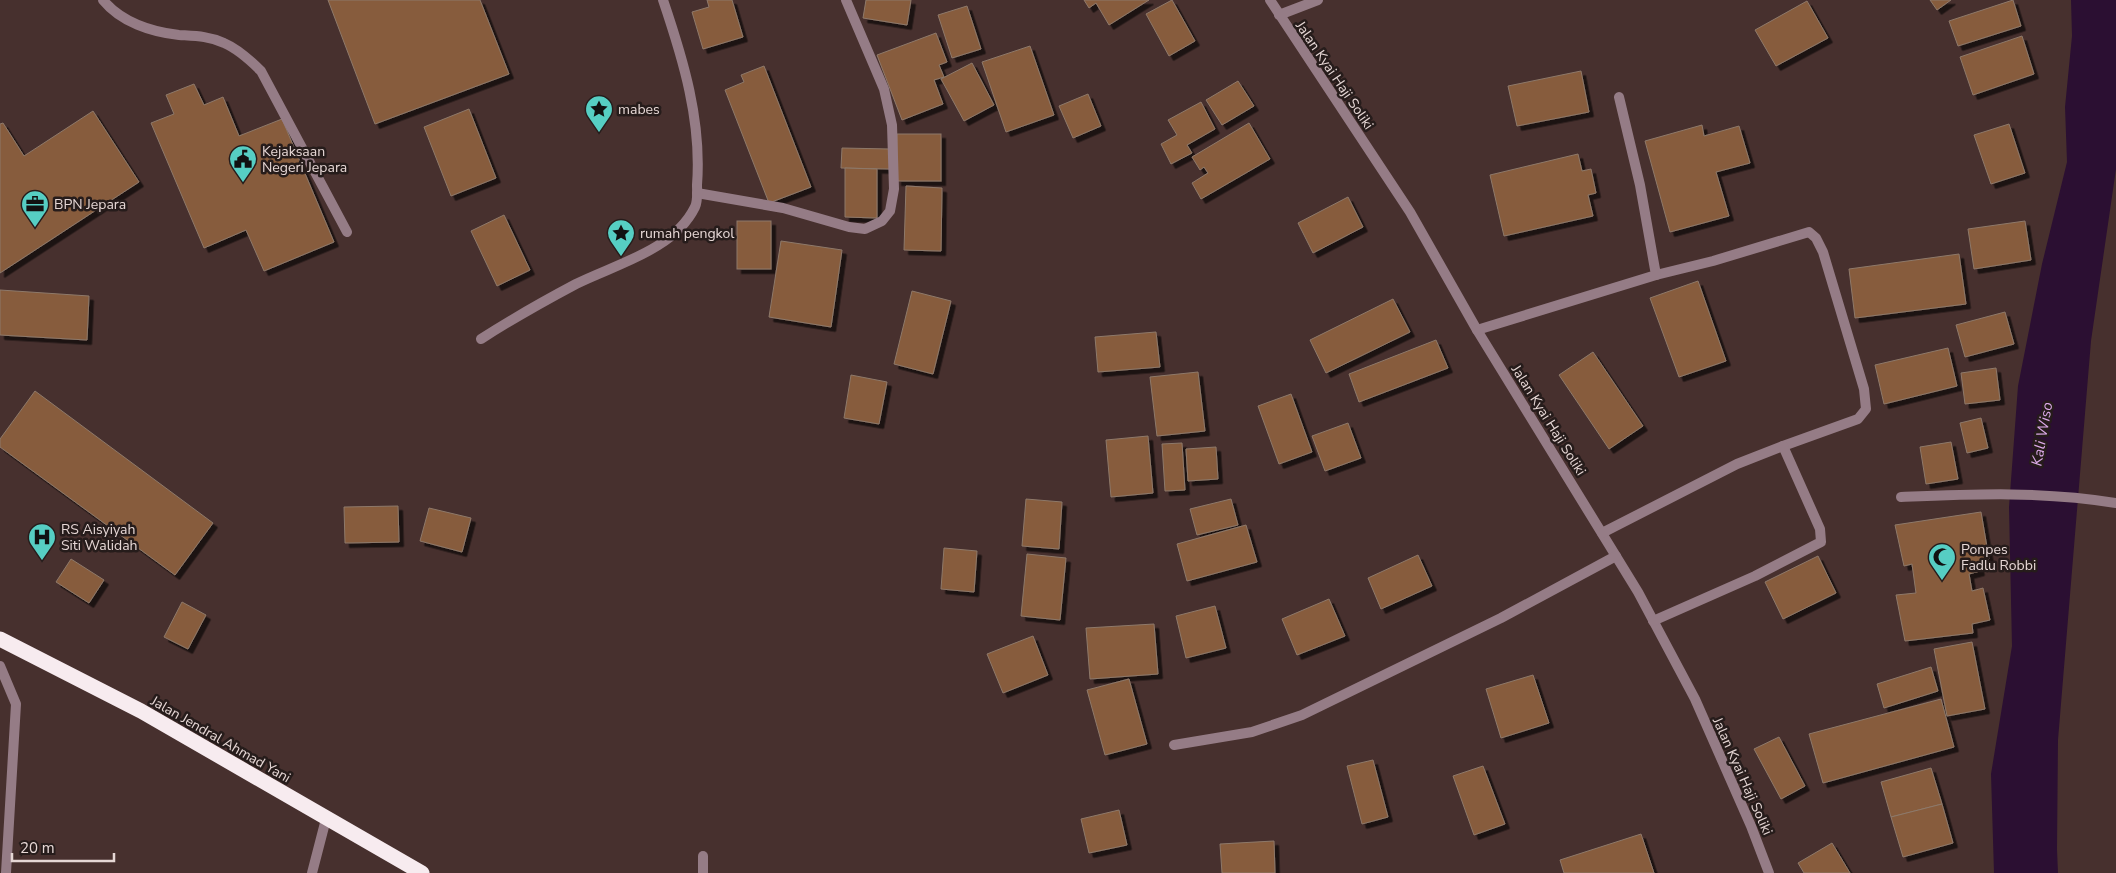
<svg xmlns="http://www.w3.org/2000/svg" width="2116" height="873" font-family="'Nunito Sans',sans-serif">
<defs>
<filter id="shadow"><feDropShadow dx="4.5" dy="4.5" stdDeviation="0" flood-color="#0009"/></filter>
</defs>
<rect width="100%" height="100%" fill="#47302e"/>
<path fill="#2b0f32" d="M2071 0H2116V169L2091 341 2058 740 2057 849 2058 873H1994L1991 774 2012 646 2009 507 2018 386 2042 264 2067 162 2065 107 2072 36Z"/>
<g fill="#875c3c" stroke="#8e796a" filter="url(#shadow)">
<path d="M328 0H480L509 74 375 124Z"/>
<path d="M707 0H732L743 37 703 49 692 12 709 7Z"/>
<path d="M866 0H911L907 25 863 18Z"/>
<path d="M1084 0H1149L1109 25 1096 3 1089 8Z"/>
<path d="M1172 0 1195 41 1169 56 1146 14Z"/>
<path d="M1930 0H1951L1937 10Z"/>
<path d="M2013 0 2021 26 1958 46 1949 21Z"/>
<path d="M1807 1 1828 38 1776 66 1755 30Z"/>
<path d="M967 6 981 49 952 58 938 15Z"/>
<path d="M936 33 947 62 939 65 944 77 934 80 943 104 902 120 877 55Z"/>
<path d="M2022 36 2034 74 1973 95 1960 57Z"/>
<path d="M1030 46 1054 115 1006 132 982 62Z"/>
<path d="M972 63 994 105 964 121 941 79Z"/>
<path d="M764 66 811 187 769 203 725 90 744 82 741 75Z"/>
<path d="M1581 71 1589 112 1517 126 1508 86Z"/>
<path d="M1238 81 1254 106 1222 125 1206 100Z"/>
<path d="M194 84 204 105 223 97 239 136 282 119 334 242 264 271 246 230 204 248 151 123 174 114 166 95Z"/>
<path d="M1088 94 1101 126 1073 138 1059 106Z"/>
<path d="M1201 102 1215 129 1187 145 1192 153 1171 164 1161 144 1177 135 1168 120Z"/>
<path d="M469 109 496 178 451 196 424 127Z"/>
<path d="M93 111 139 182 0 273V124L3 123 24 156Z"/>
<path d="M1249 123 1270 159 1201 199 1192 183 1208 173 1204 167 1200 170 1192 157Z"/>
<path d="M2009 124 2025 173 1991 184 1974 135Z"/>
<path d="M1702 125 1704 136 1739 126 1750 163 1716 172 1729 216 1670 232 1645 141Z"/>
<rect x="897" y="134" width="44" height="47"/>
<path d="M842 148 890 149V169L841 168Z"/>
<path d="M1578 154 1582 171 1591 169 1596 193 1588 195 1593 216 1504 236 1490 175Z"/>
<path d="M845 168 877 169V218L845 217Z"/>
<path d="M906 186 942 188 941 251 904 250Z"/>
<path d="M1348 197 1363 227 1313 253 1298 223Z"/>
<path d="M504 215 530 270 497 286 471 231Z"/>
<rect x="737" y="221" width="34" height="48"/>
<path d="M2025 221 2031 260 1974 269 1968 229Z"/>
<path d="M781 241 842 250 831 327 769 317Z"/>
<path d="M1959 254 1966 304 1855 318 1849 269Z"/>
<path d="M1698 281 1726 361 1679 377 1650 298Z"/>
<path d="M0 290 89 296 87 340 0 335Z"/>
<path d="M912 291 951 301 933 374 894 364Z"/>
<path d="M1393 299 1410 332 1326 373 1310 340Z"/>
<path d="M2005 312 2014 344 1965 357 1956 325Z"/>
<path d="M1156 332 1160 367 1098 372 1095 337Z"/>
<path d="M1436 340 1448 368 1359 402 1349 374Z"/>
<path d="M1948 348 1957 386 1884 404 1875 365Z"/>
<path d="M1593 352 1643 426 1609 449 1559 375Z"/>
<path d="M1996 368 2000 400 1965 404 1961 373Z"/>
<path d="M1198 372 1205 431 1157 436 1150 377Z"/>
<path d="M851 375 887 382 879 424 844 418Z"/>
<path d="M35 391 213 523 175 575 0 447V439Z"/>
<path d="M1291 394 1312 452 1279 464 1258 406Z"/>
<path d="M1981 418 1988 448 1967 453 1960 423Z"/>
<path d="M1348 423 1361 458 1325 471 1312 436Z"/>
<path d="M1148 436 1153 493 1111 497 1106 440Z"/>
<path d="M1951 442 1958 479 1926 484 1920 447Z"/>
<path d="M1182 443 1185 490 1165 491 1162 444Z"/>
<path d="M1216 447 1218 479 1188 481 1186 449Z"/>
<path d="M1026 499 1062 502 1059 549 1022 546Z"/>
<path d="M1231 499 1238 525 1197 535 1190 509Z"/>
<path d="M398 506 399 542 345 543 344 507Z"/>
<path d="M429 508 471 518 462 552 420 541Z"/>
<path d="M1981 512 1989 559 1978 563 1980 571 1969 574 1972 591 1983 588 1990 620 1972 624 1973 633 1905 641 1896 595 1916 593 1912 564 1904 566 1895 525Z"/>
<path d="M1246 525 1257 562 1187 581 1177 544Z"/>
<path d="M944 548 977 551 974 592 941 589Z"/>
<path d="M1027 554 1066 558 1060 620 1021 616Z"/>
<path d="M1418 555 1432 586 1381 609 1368 578Z"/>
<path d="M1818 556 1836 593 1783 619 1765 582Z"/>
<path d="M71 559 104 580 89 603 56 582Z"/>
<path d="M1329 599 1345 636 1297 655 1282 619Z"/>
<path d="M182 602 206 615 188 649 164 637Z"/>
<path d="M1215 606 1226 648 1186 658 1176 616Z"/>
<path d="M1154 624 1158 674 1090 679 1086 628Z"/>
<path d="M1033 636 1048 675 1003 693 987 654Z"/>
<path d="M1972 642 1985 709 1947 716 1934 649Z"/>
<path d="M1931 667 1938 691 1884 708 1877 684Z"/>
<path d="M1533 675 1549 723 1501 738 1486 689Z"/>
<path d="M1129 679 1147 744 1105 755 1087 690Z"/>
<path d="M1941 699 1954 747 1823 783 1809 734Z"/>
<path d="M1779 737 1805 786 1781 799 1754 749Z"/>
<path d="M1373 760 1388 817 1362 824 1347 766Z"/>
<path d="M1483 766 1505 824 1474 835 1453 776Z"/>
<path d="M1931 768 1942 804 1891 817 1881 782Z"/>
<path d="M1942 804 1953 843 1903 857 1891 817Z"/>
<path d="M1119 810 1127 845 1089 853 1081 819Z"/>
<path d="M1641 834 1654 873H1564L1560 860Z"/>
<path d="M1274 841 1275 873H1222L1220 844Z"/>
<path d="M1832 843 1850 873H1804L1798 863Z"/>
</g>
<g fill="none" stroke-linecap="round" stroke-linejoin="round">
<path stroke="#957c86" stroke-width="10" d="M103 0C121 22 151 32 179 35 194 36 209 36 224 43 238 49 250 60 261 71L347 232"/>
<g stroke="#957c86" stroke-width="10">
<path d="M1270 0 1410 212 1477 330 1638 592 1695 699 1751 826 1769 873"/>
<path d="M1279 15 1318 0"/>
<path d="M697 193 783 208 849 227 865 229 882 221 890 211 894 189 892 125 884 89 846 0"/>
<path d="M1656 275 1713 261 1809 232 1816 238 1823 252 1864 389 1866 409 1858 419 1783 446"/>
<path d="M1477 330 1656 275 1640 185 1619 97"/>
<path d="M481 339C512 319 544 301 576 284 616 264 674 250 695 207 698 201 697 192 697 185 702 121 683 59 663 0"/>
<path d="M1901 497C1975 494 2042 491 2116 503"/>
<path d="M1602 533 1737 464 1783 446 1820 529 1821 542 1755 576 1653 621"/>
<path d="M0 666 16 704 6 873"/>
<path d="M1174 745 1252 732 1302 715 1501 618 1616 556"/>
<path d="M312 873 326 819"/>
<path d="M703 873V856"/>
</g>
<path stroke="#f7ebef" stroke-width="15" d="M0 639 141 711 422 873"/>
</g>
<defs>
<g id="sight-pin" transform="scale(1.4375)"><path d="M0 17L-7.5 6A9.5 9.5 0 1 1 7.5 6Z" fill="#56cec3" stroke="#261c1b"/><path d="M0-6L1.8-2.2L6-1.7L2.9 1.2L3.7 5.4L0 3.3L-3.7 5.4L-2.9 1.2L-6-1.7L-1.8-2.2Z" fill="#111"/></g>
<g id="civic-pin" transform="scale(1.4375)"><path d="M0 17L-7.5 6A9.5 9.5 0 1 1 7.5 6Z" fill="#56cec3" stroke="#261c1b"/><path d="M-.6-6.5H3V-4.5H.6V-3L4-1V1h2V6H-6V1h2V-1L-.6-3ZM-1.2 2.5V6h2.4V2.5Z" fill="#111"/></g>
<g id="office-pin" transform="scale(1.4375)"><path d="M0 17L-7.5 6A9.5 9.5 0 1 1 7.5 6Z" fill="#56cec3" stroke="#261c1b"/><path d="M-6-3h4V-5.5h4V-3h4V5H-6ZM-1-4.5V-3h2v-1.5ZM-6 0V1H6V0Z" fill="#111"/></g>
<g id="hospital-pin" transform="scale(1.4375)"><path d="M0 17L-7.5 6A9.5 9.5 0 1 1 7.5 6Z" fill="#56cec3" stroke="#261c1b"/><path d="M-5-5h3v3.5h4V-5h3V5h-3V1.5h-4V5h-3Z" fill="#111"/></g>
<g id="mosque-pin" transform="scale(1.4375)"><path d="M0 17L-7.5 6A9.5 9.5 0 1 1 7.5 6Z" fill="#56cec3" stroke="#261c1b"/><path d="M3.5-4.9A6 6 0 1 0 3.5 4.9A5 5 0 1 1 3.5-4.9Z" fill="#111"/></g>
</defs>
<g fill-rule="evenodd">
<use href="#sight-pin" x="599" y="109"/>
<use href="#civic-pin" x="243" y="159"/>
<use href="#office-pin" x="35" y="204"/>
<use href="#sight-pin" x="621" y="233"/>
<use href="#hospital-pin" x="42" y="537"/>
<use href="#mosque-pin" x="1942" y="557"/>
</g>
<g text-anchor="middle" stroke-width="5" stroke-linejoin="round" paint-order="stroke">
<g font-size="14" fill="#e6d7d5" stroke="#261c1b">
<text transform="translate(1335 75) rotate(56)" y="5">Jalan Kyai Haji Soliki</text>
<text transform="translate(1549 420) rotate(58)" y="5">Jalan Kyai Haji Soliki</text>
<text transform="translate(221 739) rotate(30)" y="5">Jalan Jendral Ahmad Yani</text>
<text transform="translate(1743 776) rotate(66)" y="5">Jalan Kyai Haji Soliki</text>
</g>
<g font-size="14" fill="#e6d7d5" stroke="#261c1b" text-anchor="start">
<text x="618" y="114">mabes</text>
<text x="262" y="156">Kejaksaan<tspan x="262" dy="16">Negeri Jepara</tspan></text>
<text x="54" y="209">BPN Jepara</text>
<text x="640" y="238">rumah pengkol</text>
<text x="61" y="534">RS Aisyiyah<tspan x="61" dy="16">Siti Walidah</tspan></text>
<text x="1961" y="554">Ponpes<tspan x="1961" dy="16">Fadlu Robbi</tspan></text>
</g>
<g font-size="15" font-style="italic" fill="#dca9e9" stroke="#261c1b">
<text transform="translate(2042 434) rotate(-80)" y="5">Kali Wiso</text>
</g>
</g>
<path d="M12 853v8h102v-8" fill="none" stroke="#e6d7d5" stroke-width="2.5"/>
<text x="20" y="853" font-size="15" fill="#e6d7d5" stroke="#261c1b" stroke-width="4" paint-order="stroke">20 m</text>
</svg>
